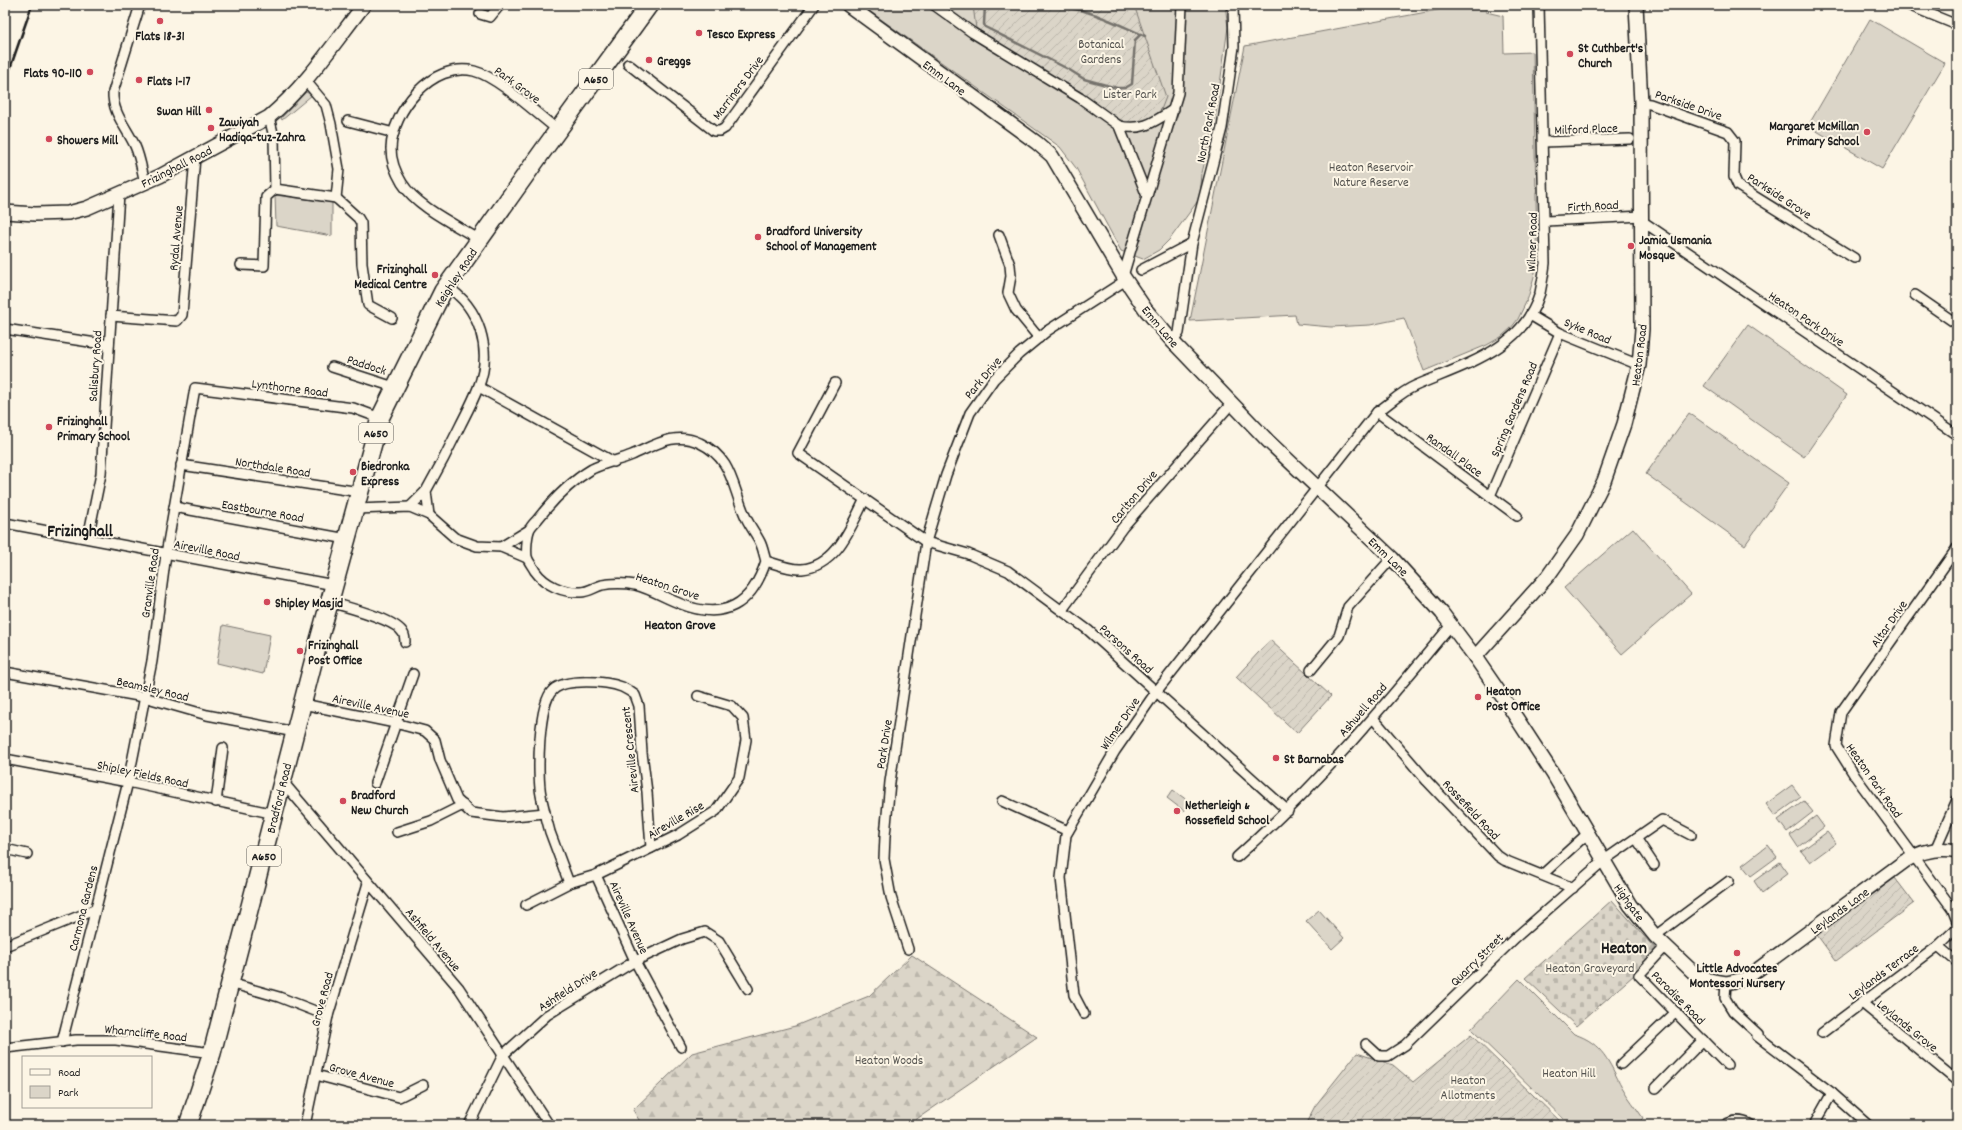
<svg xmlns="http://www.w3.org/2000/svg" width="1962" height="1130" font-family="Dekko,sans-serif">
<defs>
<pattern id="forest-firs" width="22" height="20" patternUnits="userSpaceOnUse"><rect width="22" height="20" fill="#dbd5c8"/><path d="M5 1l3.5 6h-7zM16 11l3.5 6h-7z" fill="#bbb6ab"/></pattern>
<pattern id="cemetery-stones" width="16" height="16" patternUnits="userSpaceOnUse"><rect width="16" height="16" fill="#dbd5c8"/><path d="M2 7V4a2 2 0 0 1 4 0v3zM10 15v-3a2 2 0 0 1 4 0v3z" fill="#bbb6ab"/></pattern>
<pattern id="garden-furrows" width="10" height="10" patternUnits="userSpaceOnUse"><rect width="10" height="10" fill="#dbd5c8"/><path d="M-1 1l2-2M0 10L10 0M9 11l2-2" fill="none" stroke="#bbb6ab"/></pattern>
</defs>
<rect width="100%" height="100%" fill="#fcf5e5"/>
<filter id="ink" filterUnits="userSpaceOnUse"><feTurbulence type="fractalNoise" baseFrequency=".025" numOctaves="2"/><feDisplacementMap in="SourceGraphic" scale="8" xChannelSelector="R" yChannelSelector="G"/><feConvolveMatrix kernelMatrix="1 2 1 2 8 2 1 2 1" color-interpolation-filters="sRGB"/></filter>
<g filter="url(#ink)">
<g fill="#dbd5c8" stroke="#7c7872">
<path d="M861 5H1225L1228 27 1215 120 1202 173 1200 198 1170 239 1159 250 1143 259 1121 251 1076 168 1060 147Z"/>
<path d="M1464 5H1486V12L1503 16 1504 53 1533 52 1537 245 1535 273 1528 298 1518 319 1511 328 1501 337 1487 345 1424 371 1404 318 1370 325 1331 327 1297 324 1295 315 1190 321 1245 46Z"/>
<path d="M1870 19 1945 63 1882 169 1808 126Z"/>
<path d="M306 92 312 95 282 120 281 118Z"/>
<path d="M275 195 332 202V236L276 226Z"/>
<path d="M1748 325 1847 395 1804 457 1704 386Z"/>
<path d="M1689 413 1789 483 1745 545 1646 474Z"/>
<path d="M1633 528 1691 594 1622 654 1564 588Z"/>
<path d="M223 625 270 635 263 674 217 663Z"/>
<path d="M1792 785 1801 797 1775 816 1766 804Z"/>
<path d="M1173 790 1191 803 1184 811 1167 798Z"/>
<path d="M1804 801 1813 812 1787 832 1778 820Z"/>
<path d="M1816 816 1824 827 1798 847 1790 835Z"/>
<path d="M1827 832 1836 843 1810 862 1801 851Z"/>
<path d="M1768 845 1777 857 1751 876 1742 865Z"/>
<path d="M1780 862 1788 873 1762 893 1754 881Z"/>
<path d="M1319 910 1344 938 1332 949 1306 921Z"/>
<path d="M1519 979 1574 1034C1603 1043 1609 1063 1622 1087 1628 1098 1636 1107 1643 1118L1636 1125H1570L1471 1029Z"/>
</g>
<path fill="url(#forest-firs)" stroke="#7c7872" d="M912 955 1037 1037 908 1125H642L633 1110 692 1053 795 1026 869 996Z"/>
<path fill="url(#cemetery-stones)" stroke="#7c7872" d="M1612 900 1659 953 1576 1026 1525 978Z"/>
<g fill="url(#garden-furrows)" stroke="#7c7872">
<path d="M973 5H1134L1166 97 1159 115 1144 122 1127 123 1113 116 1088 97 976 29Z"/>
<path d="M1270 640 1331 696 1297 733 1236 677Z"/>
<path d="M1895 878 1914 903 1836 961 1817 935Z"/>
<path d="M1471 1035 1564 1125H1305L1315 1106 1357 1053 1393 1065 1413 1082Z"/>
</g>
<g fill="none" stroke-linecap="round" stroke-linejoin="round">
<g stroke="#75726c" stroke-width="2.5">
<path d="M985 5 984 24 985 27 1068 69 1084 79 1117 88H1125L1132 84 1135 40 1141 34"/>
<path d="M1051 5C1063 8 1075 8 1087 12 1107 18 1126 28 1145 36"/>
</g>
<g stroke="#1c1c1c" stroke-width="12">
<g id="street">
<path d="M140 5 113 92C112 113 127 128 135 146 140 157 142 171 145 183"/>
<path d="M934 5 973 33 1080 98 1119 126 1147 196"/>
<path d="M1908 5 1957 25"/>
<path d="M480 14 490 17 500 5"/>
<path d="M628 64 714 131H720L725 128 814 5"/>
<path d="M305 80 326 105 331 124 339 169 336 198"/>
<path d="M1641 103 1650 104 1728 132 1735 141 1734 177 1738 186 1854 258"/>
<path d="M348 121 394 133"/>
<path d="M1119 126C1143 131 1154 122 1174 109"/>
<path d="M1543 142 1630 139"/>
<path d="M275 189 336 198"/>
<path d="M336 198 358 218 361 223 362 264 368 305 392 318"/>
<path d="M1546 221 1642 216"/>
<path d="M1642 221 1957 435"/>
<path d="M999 235 1010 265 1011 276 1008 293 1016 310 1039 338"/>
<path d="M480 240C456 225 417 207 402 183 396 173 391 161 391 149 392 111 432 61 474 71 498 77 537 114 558 130"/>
<path d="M241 265 264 266 266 197 275 189 274 137 269 117"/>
<path d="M1141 270 1192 243"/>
<path d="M1123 276 1178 93 1182 5"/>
<path d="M1915 295 1957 324"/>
<path d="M1530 315 1560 333 1639 365"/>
<path d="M111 316 177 321 182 315 195 157"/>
<path d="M5 329 109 345"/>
<path d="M1173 342 1179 333 1192 243 1222 128 1234 47 1233 5"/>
<path d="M332 367 394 387"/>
<path d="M835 383 798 453 926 542 968 554 1008 571 1088 630 1288 811"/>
<path d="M479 387 614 462"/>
<path d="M1377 412 1517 516"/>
<path d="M181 465 360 492"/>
<path d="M1490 496 1560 333"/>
<path d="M174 507 347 539"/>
<path d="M410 507 426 491"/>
<path d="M356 509 410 507 429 515 455 538 477 546 501 547 527 558"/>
<path d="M429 515 426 491C438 470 449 449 460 426 466 414 473 401 478 388 493 351 480 307 446 286"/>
<path d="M5 523 334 585"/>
<path d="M88 538 101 474 119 194"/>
<path d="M501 547 529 530"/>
<path d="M1957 548 1841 712 1836 746 1855 776 1952 908 1957 921"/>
<path d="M766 561C764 555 763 548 760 542 755 532 748 524 744 513 732 486 732 458 700 443 676 431 655 445 632 455 620 460 604 463 592 469 570 482 552 501 537 520 534 523 530 527 529 531 527 537 526 550 527 557 528 561 533 567 535 571 545 585 563 593 581 592 588 592 595 587 602 585 611 583 626 583 635 585 651 589 665 598 681 604 724 621 752 605 766 561 776 564 791 570 802 569 837 566 851 526 865 499"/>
<path d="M330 602C346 607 396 619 403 633 405 636 405 640 405 642"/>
<path d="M1062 610 1123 527 1231 404"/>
<path d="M1311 670 1339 636 1348 607 1392 558"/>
<path d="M5 672 144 697 207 715 295 732"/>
<path d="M303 704 395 723 425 731 435 740 440 760 457 800 471 813 503 817 545 813 550 832 569 883 596 875 635 961 681 1047"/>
<path d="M1373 718 1427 781 1498 856 1504 860 1573 888"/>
<path d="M5 759 128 782 275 814"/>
<path d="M283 782 459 988 549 1125"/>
<path d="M375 783 413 674"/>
<path d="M1002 801 1068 831"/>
<path d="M216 802 223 748"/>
<path d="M545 813C544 807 542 801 541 795 537 776 538 703 553 690 565 678 607 681 622 687 626 689 631 692 635 695L639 706 642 753 647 792 651 848"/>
<path d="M397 832 431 821 463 805"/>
<path d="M1636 838 1654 865"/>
<path d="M5 849 27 854"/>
<path d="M1935 850 1957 800"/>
<path d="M1237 857C1316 787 1384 706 1451 625"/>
<path d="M596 875 678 835 716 811 739 778 746 740 743 718 732 706 698 696"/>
<path d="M1542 875 1587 834"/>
<path d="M526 905 569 883"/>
<path d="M1655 936 1729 881"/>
<path d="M5 946 94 910"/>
<path d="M1938 946 1957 962"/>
<path d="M1665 947 1639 975 1727 1065"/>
<path d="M908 949 891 897 884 859 885 836 890 782 926 542 946 475 970 413 994 379 1019 354 1047 331 1126 280"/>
<path d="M230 983 279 997 328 1016"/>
<path d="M1726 983 1725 998 1733 1011 1758 1034 1757 1036 1832 1093 1868 1125"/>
<path d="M1862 1003 1957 1081"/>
<path d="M1084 1014 1074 995 1061 878 1066 835 1115 751 1156 692 1377 412C1389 404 1401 392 1415 386 1463 365 1523 350 1540 293 1542 283 1544 273 1545 263L1539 5"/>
<path d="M1822 1033 1938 946 1957 928"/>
<path d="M62 1042 128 782 152 661 166 554 195 388 353 408 380 418"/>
<path d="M1366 1044 1379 1056H1388L1405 1045 1515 938 1603 861 1662 820 1691 835"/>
<path d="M5 1048 76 1040H116L212 1053"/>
<path d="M1621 1064 1676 1012"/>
<path d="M316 1075 399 1097 423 1085"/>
<path d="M1656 1088 1703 1040"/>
<path d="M305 1125 328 1016 368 883"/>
<path d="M469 1125 503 1055 547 1015 635 961 682 939 705 932 719 941 748 989"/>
<path d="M1725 1125C1733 1120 1742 1120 1751 1125"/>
<path d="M1814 1125 1832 1093"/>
</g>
</g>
<g stroke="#1c1c1c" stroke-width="16">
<g id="secondary">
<path d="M848 5 1037 143 1052 156 1123 276 1146 310 1173 342 1268 441 1392 558 1442 613 1475 657 1508 705 1553 774 1630 905 1655 936 1693 972 1708 980 1726 983 1745 979 1905 861C1921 851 1938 847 1957 851"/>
<path d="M5 212 35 214 68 213 87 208 160 176 269 117C306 86 334 43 364 5"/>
<path d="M1475 657 1548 576 1577 535 1604 481 1624 424 1639 365 1642 329 1641 103 1636 5"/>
</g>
</g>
<g stroke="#1c1c1c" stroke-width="20">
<path id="highway" d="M188 1125 212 1053 316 651 380 418 443 291 542 152 649 5"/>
</g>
<use href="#street" stroke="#fcf5e5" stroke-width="9"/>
<use href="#secondary" stroke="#fcf5e5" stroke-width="13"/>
<use href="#highway" stroke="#fcf5e5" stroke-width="17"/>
<path stroke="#1c1c1c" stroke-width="2.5" d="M5 83 32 5"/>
</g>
</g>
<g fill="#d1495b" stroke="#fcf5e5" stroke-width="1.5">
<circle cx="160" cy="21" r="4"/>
<circle cx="699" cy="33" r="4"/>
<circle cx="1570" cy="54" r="4"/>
<circle cx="649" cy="60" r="4"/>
<circle cx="90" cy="72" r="4"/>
<circle cx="139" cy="80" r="4"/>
<circle cx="209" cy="110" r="4"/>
<circle cx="211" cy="128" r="4"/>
<circle cx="1867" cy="132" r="4"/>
<circle cx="49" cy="139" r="4"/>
<circle cx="758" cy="237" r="4"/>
<circle cx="1631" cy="246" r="4"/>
<circle cx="435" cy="275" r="4"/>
<circle cx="49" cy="427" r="4"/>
<circle cx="353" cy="472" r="4"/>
<circle cx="267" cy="602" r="4"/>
<circle cx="300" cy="651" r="4"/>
<circle cx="1478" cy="697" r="4"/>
<circle cx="1276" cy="758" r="4"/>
<circle cx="343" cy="801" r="4"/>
<circle cx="1177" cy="811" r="4"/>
<circle cx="1737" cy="953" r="4"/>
</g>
<g text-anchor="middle" stroke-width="4" stroke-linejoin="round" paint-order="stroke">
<g fill="#fcf5e5" stroke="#5f5d58" stroke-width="1">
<rect x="579" y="69" width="34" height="20" rx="3"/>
<rect x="359" y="423" width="34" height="20" rx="3"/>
<rect x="247" y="846" width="34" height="20" rx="3"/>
</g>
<g font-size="12" font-weight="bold" fill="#1c1c1c">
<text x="596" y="83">A650</text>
<text x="376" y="437">A650</text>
<text x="264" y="860">A650</text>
</g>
<g font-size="13" font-weight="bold" fill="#1c1c1c" stroke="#fcf5e5" text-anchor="start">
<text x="707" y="38">Tesco Express</text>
<text x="160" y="40" text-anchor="middle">Flats 18-31</text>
<text x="1578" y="52">St Cuthbert's<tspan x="1578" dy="15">Church</tspan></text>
<text x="657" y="65">Greggs</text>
<text x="82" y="77" text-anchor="end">Flats 90-110</text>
<text x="147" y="85">Flats 1-17</text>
<text x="201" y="115" text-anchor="end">Swan Hill</text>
<text x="219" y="126">Zawiyah<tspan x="219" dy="15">Hadiqa-tuz-Zahra</tspan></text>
<text x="1859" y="130" text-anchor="end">Margaret McMillan<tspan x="1859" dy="15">Primary School</tspan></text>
<text x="57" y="144">Showers Mill</text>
<text x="766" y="235">Bradford University<tspan x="766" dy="15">School of Management</tspan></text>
<text x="1639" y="244">Jamia Usmania<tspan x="1639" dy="15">Mosque</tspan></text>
<text x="427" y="273" text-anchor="end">Frizinghall<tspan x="427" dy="15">Medical Centre</tspan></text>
<text x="57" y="425">Frizinghall<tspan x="57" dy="15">Primary School</tspan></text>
<text x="361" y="470">Biedronka<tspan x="361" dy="15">Express</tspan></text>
<text x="275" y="607">Shipley Masjid</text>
<text x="308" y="649">Frizinghall<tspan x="308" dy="15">Post Office</tspan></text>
<text x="1486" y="695">Heaton<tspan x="1486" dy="15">Post Office</tspan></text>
<text x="1284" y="763">St Barnabas</text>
<text x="351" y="799">Bradford<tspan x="351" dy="15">New Church</tspan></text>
<text x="1185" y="809">Netherleigh &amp;<tspan x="1185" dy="15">Rossefield School</tspan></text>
<text x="1737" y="972" text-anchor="middle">Little Advocates<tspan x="1737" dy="15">Montessori Nursery</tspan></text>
</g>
<g font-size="13" fill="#555450" stroke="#fcf5e5">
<text x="1101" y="48">Botanical<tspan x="1101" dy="15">Gardens</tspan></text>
<text x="1130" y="98">Lister Park</text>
<text x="1371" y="171">Heaton Reservoir<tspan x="1371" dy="15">Nature Reserve</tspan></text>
<text x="1590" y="972">Heaton Graveyard</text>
<text x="889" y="1064">Heaton Woods</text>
<text x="1569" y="1077">Heaton Hill</text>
<text x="1468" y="1084">Heaton<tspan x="1468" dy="15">Allotments</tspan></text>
</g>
<g font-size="13" fill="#1c1c1c" stroke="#fcf5e5">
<text transform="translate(945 77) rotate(37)" y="5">Emm Lane</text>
<text transform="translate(518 84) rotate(36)" y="5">Park Grove</text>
<text transform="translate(737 87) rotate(-53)" y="5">Marriners Drive</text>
<text transform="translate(1689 104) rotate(19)" y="5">Parkside Drive</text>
<text transform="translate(1207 123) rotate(-79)" y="5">North Park Road</text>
<text transform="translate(1586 128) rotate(-2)" y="5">Milford Place</text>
<text transform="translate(176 166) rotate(-27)" y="5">Frizinghall Road</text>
<text transform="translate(1780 195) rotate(33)" y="5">Parkside Grove</text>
<text transform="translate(1593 205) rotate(-3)" y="5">Firth Road</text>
<text transform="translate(175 238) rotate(-85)" y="5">Rydal Avenue</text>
<text transform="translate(1531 242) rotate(-88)" y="5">Wilmer Road</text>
<text transform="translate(455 277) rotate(-57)" y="5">Keighley Road</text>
<text transform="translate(1807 318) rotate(34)" y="5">Heaton Park Drive</text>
<text transform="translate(1161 326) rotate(50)" y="5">Emm Lane</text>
<text transform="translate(1588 330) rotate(23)" y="5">Syke Road</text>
<text transform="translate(1638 355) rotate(-83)" y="5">Heaton Road</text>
<text transform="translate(367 364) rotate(18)" y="5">Paddock</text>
<text transform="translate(94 366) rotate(-86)" y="5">Salisbury Road</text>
<text transform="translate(982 377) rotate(-50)" y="5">Park Drive</text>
<text transform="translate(290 387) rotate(7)" y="5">Lynthorne Road</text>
<text transform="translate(1513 409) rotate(-67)" y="5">Spring Gardens Road</text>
<text transform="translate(1455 454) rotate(36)" y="5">Randall Place</text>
<text transform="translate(273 466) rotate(9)" y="5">Northdale Road</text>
<text transform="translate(1133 496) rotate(-50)" y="5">Carlton Drive</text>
<text transform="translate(263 510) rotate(10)" y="5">Eastbourne Road</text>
<text transform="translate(207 549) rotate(11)" y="5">Aireville Road</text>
<text transform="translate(1389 556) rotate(44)" y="5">Emm Lane</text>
<text transform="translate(149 583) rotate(-82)" y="5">Granville Road</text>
<text transform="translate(668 585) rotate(18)" y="5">Heaton Grove</text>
<text transform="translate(1888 623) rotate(-55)" y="5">Altar Drive</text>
<text transform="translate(1127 648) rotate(42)" y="5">Parsons Road</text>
<text transform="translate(153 688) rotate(13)" y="5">Beamsley Road</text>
<text transform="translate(371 705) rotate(12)" y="5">Aireville Avenue</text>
<text transform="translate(1362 709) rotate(-49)" y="5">Ashwell Road</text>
<text transform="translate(1119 723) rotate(-56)" y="5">Wilmer Drive</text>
<text transform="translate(883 744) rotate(-81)" y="5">Park Drive</text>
<text transform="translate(629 750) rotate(-96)" y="5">Aireville Crescent</text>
<text transform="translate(143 773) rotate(12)" y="5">Shipley Fields Road</text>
<text transform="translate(1875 780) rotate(55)" y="5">Heaton Park Road</text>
<text transform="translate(278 798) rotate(-76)" y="5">Bradford Road</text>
<text transform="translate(1472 809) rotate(47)" y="5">Rossefield Road</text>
<text transform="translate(675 819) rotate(-30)" y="5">Aireville Rise</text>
<text transform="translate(1630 902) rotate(55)" y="5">Highgate</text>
<text transform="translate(82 908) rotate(-76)" y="5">Carmona Gardens</text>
<text transform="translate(1839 910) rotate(-36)" y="5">Leylands Lane</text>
<text transform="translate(630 917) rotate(66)" y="5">Aireville Avenue</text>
<text transform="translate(434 939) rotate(50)" y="5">Ashfield Avenue</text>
<text transform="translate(1476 959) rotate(-45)" y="5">Quarry Street</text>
<text transform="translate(1883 971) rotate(-37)" y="5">Leylands Terrace</text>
<text transform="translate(567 989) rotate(-33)" y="5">Ashfield Drive</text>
<text transform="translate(1679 997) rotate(45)" y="5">Paradise Road</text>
<text transform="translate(321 999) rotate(-75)" y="5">Grove Road</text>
<text transform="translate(1908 1025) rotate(39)" y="5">Leylands Grove</text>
<text transform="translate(146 1032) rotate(6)" y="5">Wharncliffe Road</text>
<text transform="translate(362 1074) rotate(15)" y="5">Grove Avenue</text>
</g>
<g font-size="14" font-weight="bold" fill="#1c1c1c" stroke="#fcf5e5">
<text x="680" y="629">Heaton Grove</text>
</g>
<g font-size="17" font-weight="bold" fill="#1c1c1c" stroke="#fcf5e5">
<text x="80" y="536">Frizinghall</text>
<text x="1624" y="953">Heaton</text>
</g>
</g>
<rect width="1962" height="1130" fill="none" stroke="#fcf5e5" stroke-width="20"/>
<rect x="10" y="10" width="1942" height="1110" fill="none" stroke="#1c1c1c" stroke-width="1.5" filter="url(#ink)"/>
<rect x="22" y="1056" width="130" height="52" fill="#fcf5e5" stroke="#a29e95"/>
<rect x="30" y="1069" width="20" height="6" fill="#fcf5e5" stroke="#a29e95"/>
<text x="58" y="1076" font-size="12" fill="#1c1c1c">Road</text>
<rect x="30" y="1086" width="20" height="12" fill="#dbd5c8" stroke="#a29e95"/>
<text x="58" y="1096" font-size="12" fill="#1c1c1c">Park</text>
</svg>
